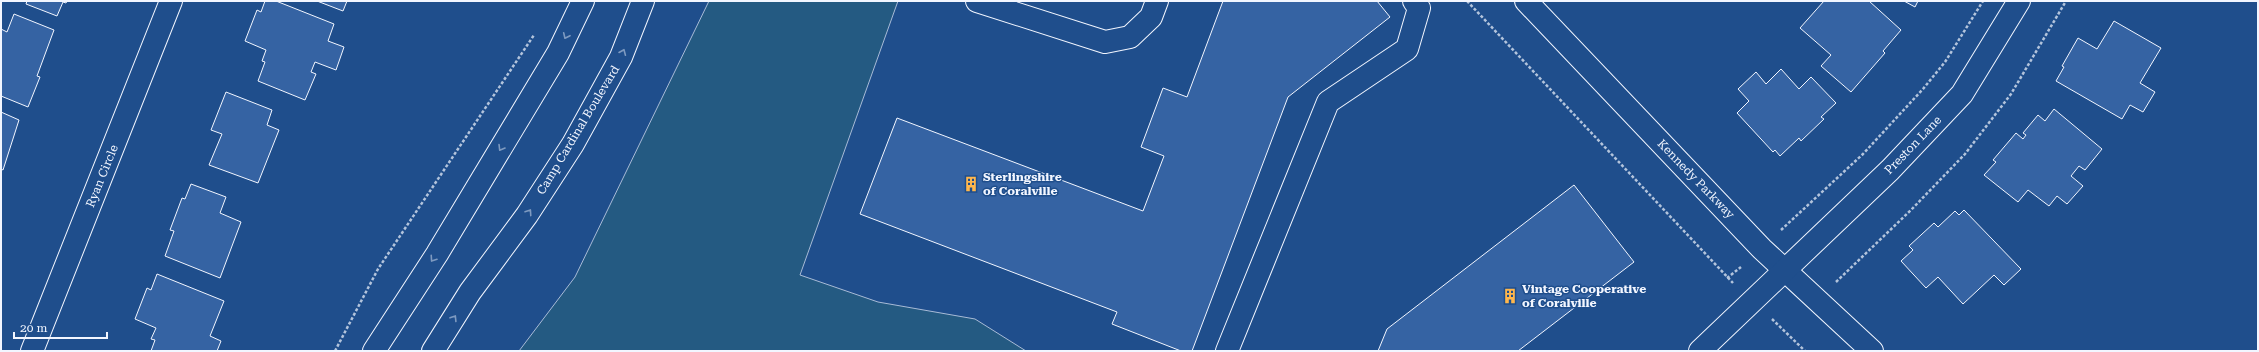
<svg xmlns="http://www.w3.org/2000/svg" width="2259" height="352" font-family="'Roboto Serif',serif">
<rect width="100%" height="100%" fill="#1f4e8c"/>
<path fill="#245a82" stroke="#a8bbd7" d="M709 1H898L800 275 878 302 975 319 1026 351H519L575 277Z"/>
<g fill="#3563a3" stroke="#f2f6ff">
<path d="M27 1H67L66 3 63 2 57 16 26 4Z"/>
<path d="M265 1H276L334 24 328 41 344 47 336 70 315 62 311 72 316 74 305 100 258 81 265 62 262 61 266 50 245 41 257 10 261 12Z"/>
<path d="M317 1H347L343 11Z"/>
<path d="M1223 1H1377L1390 17 1288 97 1192 351H1181L1112 324 1117 312 860 214 897 118 1143 211 1164 156 1141 147 1163 88 1187 97Z"/>
<path d="M1824 1H1869L1901 30 1883 51 1885 53 1851 92 1821 66 1831 55 1800 28Z"/>
<path d="M1904 1H1918L1915 7Z"/>
<path d="M14 14 54 30 37 76 40 77 28 107 1 96V29L7 32Z"/>
<path d="M2114 21 2161 48 2140 83 2155 92 2143 112 2130 105 2122 119 2056 81 2064 67 2062 66 2078 38 2097 49Z"/>
<path d="M1781 69 1799 89 1811 77 1836 103 1821 117 1824 119 1801 141 1799 138 1780 156 1775 150 1773 152 1737 113 1749 101 1738 89 1756 72 1766 84Z"/>
<path d="M226 92 272 110 267 125 279 130 258 183 209 165 222 134 211 130Z"/>
<path d="M2054 109 2102 149 2085 170 2079 166 2071 176 2083 186 2067 204 2057 196 2049 206 2028 190 2018 202 1984 175 1996 162 1993 160 2016 133 2023 139 2026 135 2023 133 2038 115 2045 121Z"/>
<path d="M1 112 19 120 3 170 1 169Z"/>
<path d="M191 184 226 197 220 213 241 222 220 278 165 256 174 231 170 230 182 198 185 199Z"/>
<path d="M1574 185 1634 262 1518 351H1378L1387 329Z"/>
<path d="M1964 210 2021 269 2004 285 1994 275 1963 304 1938 277 1926 288 1901 261 1913 250 1909 246 1934 223 1938 227 1955 211 1959 215Z"/>
<path d="M157 274 224 301 210 336 221 341 217 351H151L155 340 151 339 156 328 135 319 147 288 151 290Z"/>
</g>
<g fill="none" stroke-linecap="round" stroke-linejoin="round">
<g stroke="#f2f6ff" stroke-width="24">
<g id="minor">
<path d="M977 1 1105 42 1130 37 1151 17 1157 1"/>
<path d="M1526 1 1762 249 1872 351"/>
<path d="M32 351 171 1"/>
<path d="M374 351 437 254 558 53 583 1"/>
<path d="M433 351 470 292 527 215 573 144 621 57 643 1"/>
<path d="M1227 351 1328 102 1407 49 1419 8 1414 1"/>
<path d="M1700 351 1890 170 1962 94 2019 1"/>
</g>
</g>
<g stroke="#b3c4dc" stroke-width="2.5" stroke-dasharray="3 2" stroke-linecap="butt">
<path d="M1467 1 1733 283"/>
<path d="M1781 230 1863 154 1923 89 1945 62 1983 1"/>
<path d="M1727 278 1741 267"/>
<path d="M1836 282 1911 210 1965 154 2011 94 2066 1"/>
<path d="M1772 319 1805 351"/>
<path d="M335 351 378 269 534 35"/>
</g>
<use href="#minor" stroke="#1f4e8c" stroke-width="22"/>
</g>
<defs><path id="oneway-chevron" d="M-2-3.5L2.5 0L-2 3.5" fill="none" stroke-width="1.6" stroke-linecap="round" stroke-linejoin="round"/></defs>
<g stroke="#7e9ac0">
<use href="#oneway-chevron" transform="translate(566 36) rotate(115)"/>
<use href="#oneway-chevron" transform="translate(623 52) rotate(-67)"/>
<use href="#oneway-chevron" transform="translate(501 148) rotate(121)"/>
<use href="#oneway-chevron" transform="translate(529 212) rotate(-56)"/>
<use href="#oneway-chevron" transform="translate(433 259) rotate(124)"/>
<use href="#oneway-chevron" transform="translate(454 318) rotate(-58)"/>
</g>
<defs>
<g id="building-bare" transform="scale(1.2)"><path d="M-4-6H4V6H1V3H-1V6H-4ZM-2.5-4.3h1.7v1.8h-1.7ZM.8-4.3h1.7v1.8H.8ZM-2.5-1h1.7V.8h-1.7ZM.8-1h1.7V.8H.8Z" fill="#ffb74d" stroke="#1f4e8c" stroke-width="2.5" paint-order="stroke"/></g>
</defs>
<g fill-rule="evenodd">
<use href="#building-bare" x="971" y="184"/>
<use href="#building-bare" x="1510" y="296"/>
</g>
<g text-anchor="middle" stroke-width="3" stroke-linejoin="round" paint-order="stroke">
<g font-size="12" fill="#f2f6ff" stroke="#1f4e8c">
<text transform="translate(578 130) rotate(-59)" y="4">Camp Cardinal Boulevard</text>
<text transform="translate(1913 145) rotate(-46)" y="4">Preston Lane</text>
<text transform="translate(102 176) rotate(-68)" y="4">Ryan Circle</text>
<text transform="translate(1696 179) rotate(46)" y="4">Kennedy Parkway</text>
</g>
<g font-size="12" font-weight="bold" fill="#f2f6ff" stroke="#1f4e8c" text-anchor="start">
<text x="983" y="181">Sterlingshire<tspan x="983" dy="14">of Coralville</tspan></text>
<text x="1522" y="293">Vintage Cooperative<tspan x="1522" dy="14">of Coralville</tspan></text>
</g>
</g>
<rect width="2259" height="352" fill="none" stroke="#f2f6ff" stroke-width="4"/>
<path d="M14 332v6h93v-6" fill="none" stroke="#f2f6ff" stroke-width="2"/>
<text x="20" y="332" font-size="12" fill="#f2f6ff" stroke="#1f4e8c" stroke-width="3" paint-order="stroke">20 m</text>
</svg>
